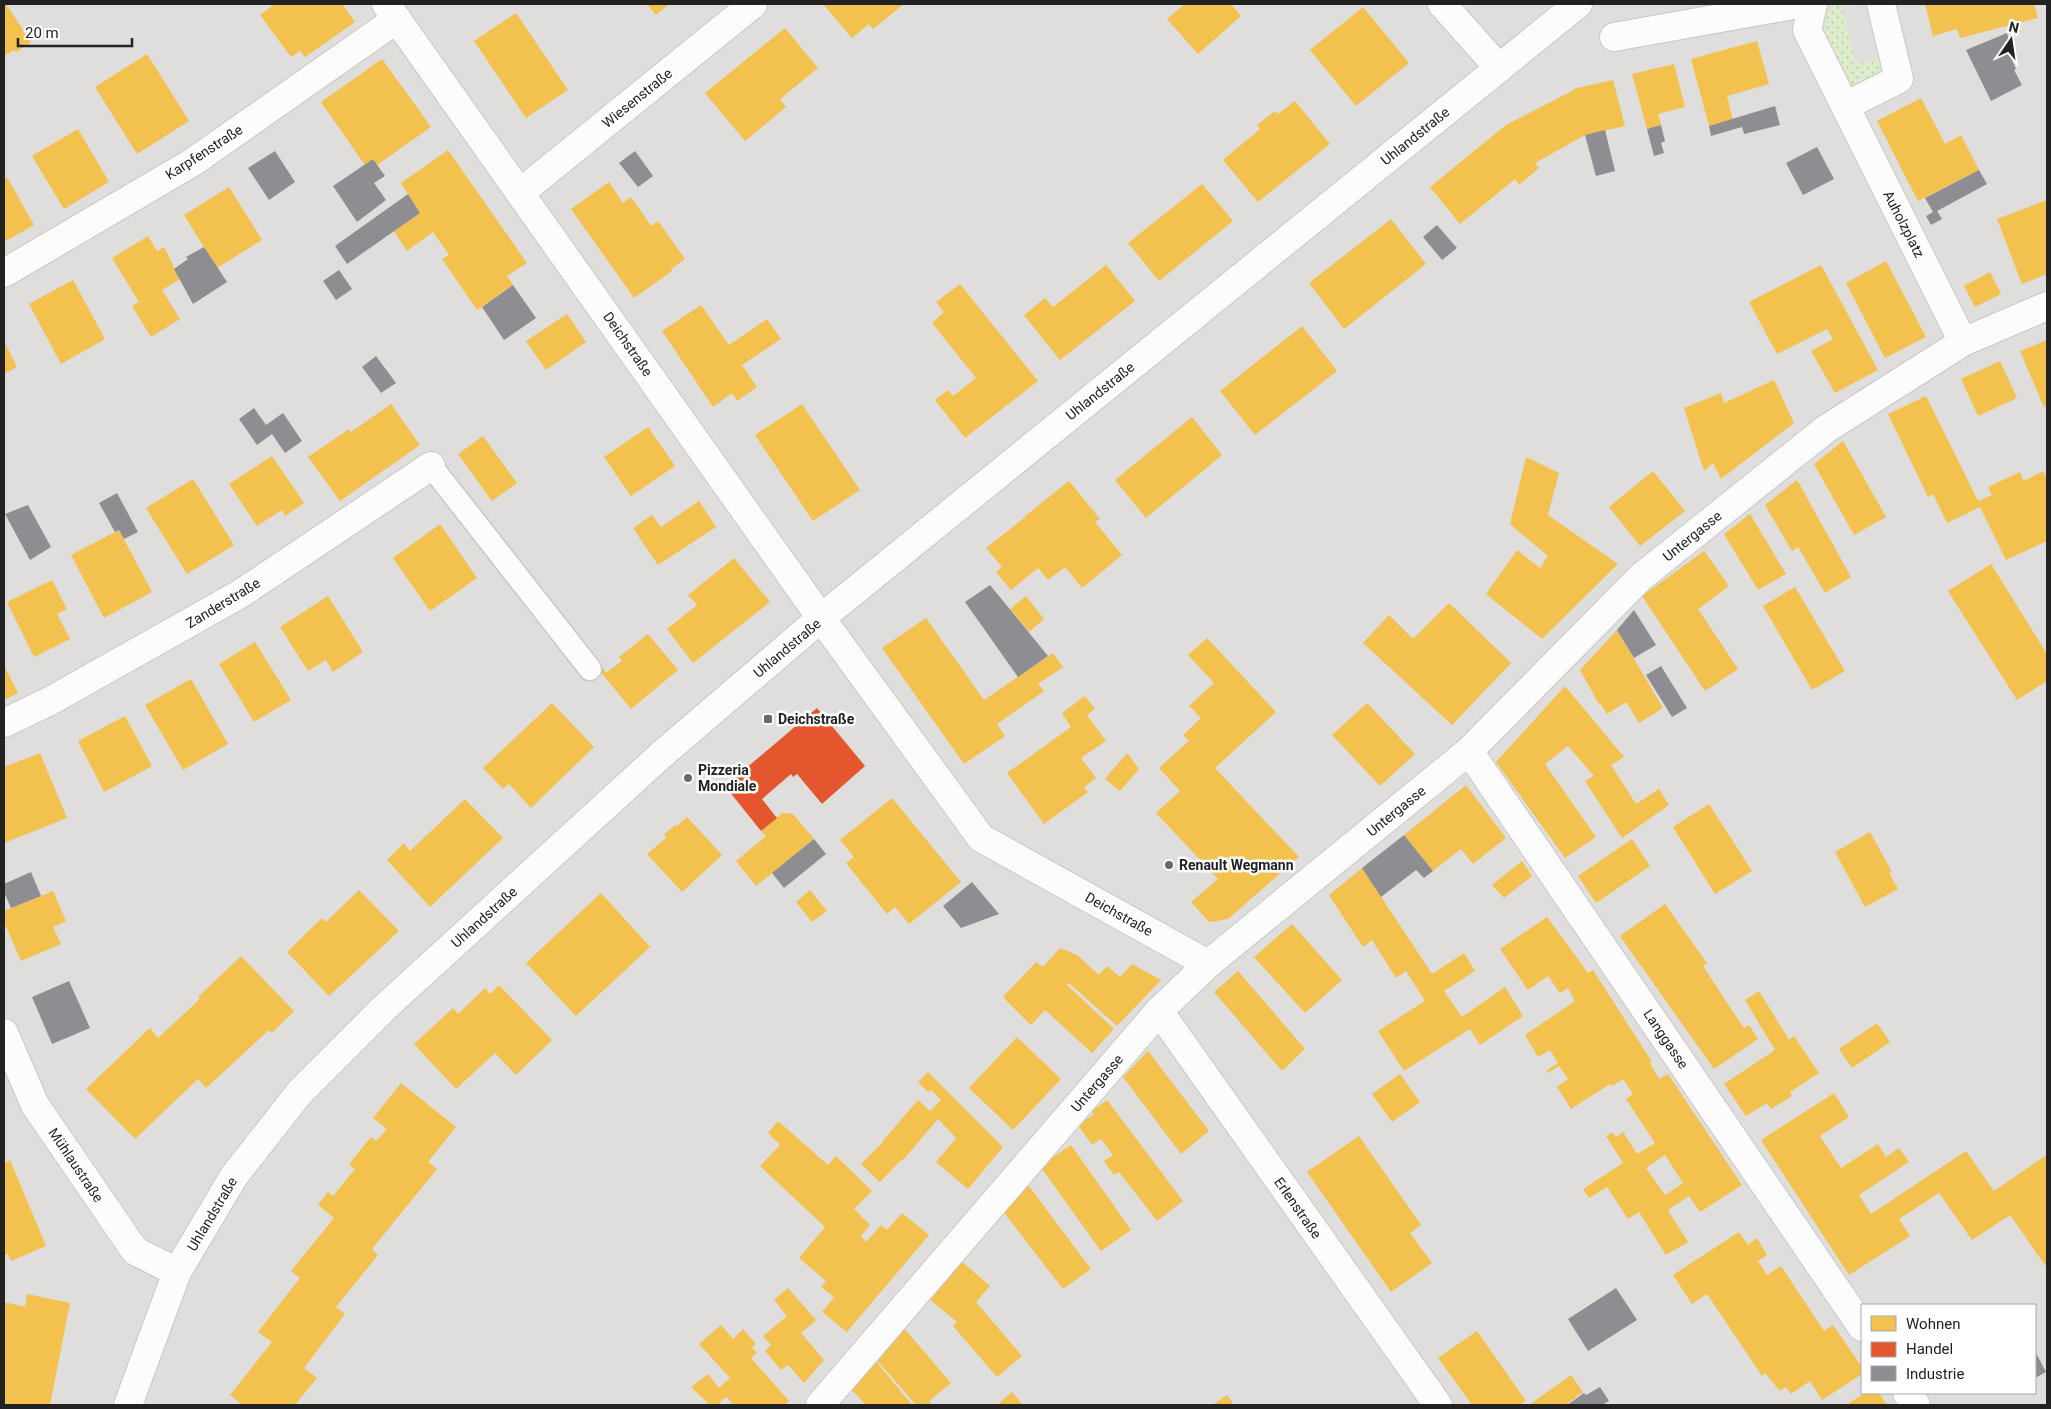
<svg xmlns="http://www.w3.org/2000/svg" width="2051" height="1409" font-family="Roboto,sans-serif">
<defs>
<pattern id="grass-dots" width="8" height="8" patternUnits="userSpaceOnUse" patternTransform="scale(1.25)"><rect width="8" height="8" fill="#ddeccb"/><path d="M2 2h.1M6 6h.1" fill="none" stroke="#bdcaae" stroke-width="1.8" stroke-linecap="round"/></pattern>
</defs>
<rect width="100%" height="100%" fill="#f0eeeb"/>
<path fill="#dfdedc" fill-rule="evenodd" d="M4 4H2047V1405H4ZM1862 1305H2035V1393H1862Z"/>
<path fill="url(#grass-dots)" d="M1834 4H1862L1843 8 1856 64 1879 58 1882 69 1881 76C1872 83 1856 90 1845 80 1841 75 1838 65 1835 58 1826 40 1818 21 1834 4Z"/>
<path fill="#e0dfde" d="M1866 4 1879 58 1856 64 1842 8Z"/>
<g fill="#f2c14e" fill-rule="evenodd">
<path d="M4 4H6L31 42 16 52 14 50 4 56Z"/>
<path d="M272 4H342L355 22 305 57 300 51 291 57 260 15 273 5Z"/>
<path d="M647 4H669L656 15Z"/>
<path d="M823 4H904L873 29 869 24 852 38Z"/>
<path d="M1185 4H1231L1241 16 1198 54 1167 19Z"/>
<path d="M1925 4H2034L2038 18 1960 38 1957 29 1933 36Z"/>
<path d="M1363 7 1409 63 1356 106 1310 50Z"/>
<path d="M516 13 568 90 526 118 474 41Z"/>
<path d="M785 28 818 68 780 99 786 107 745 141 705 93Z"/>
<path d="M1757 41 1769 84 1727 96 1733 120 1709 126 1691 59Z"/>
<path d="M147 54 189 121 137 154 95 87Z"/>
<path d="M382 59 431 127 377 165 373 159 365 165 321 102Z"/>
<path d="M1674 64 1685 107 1658 114 1661 125 1647 129 1632 74Z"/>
<path d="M1613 80 1625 126 1585 135 1535 163 1539 168 1519 185 1515 179 1460 224 1430 187 1506 125 1574 90 1573 89Z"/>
<path d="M1921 98 1945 144 1961 135 1979 170 1918 201 1877 121Z"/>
<path d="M1295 101 1330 144 1258 202 1223 160 1260 129 1257 125 1275 111 1278 114Z"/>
<path d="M78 129 109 182 64 209 32 156Z"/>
<path d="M448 150 527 263 507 276 513 285 477 310 442 259 449 255 433 232 407 251 394 231 420 213 401 183Z"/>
<path d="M7 177 34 225 4 242V179Z"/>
<path d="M609 182 623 203 631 197 651 226 658 221 685 259 671 269 672 271 634 298 571 209Z"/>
<path d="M1202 184 1233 221 1159 281 1128 243Z"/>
<path d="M229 187 262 240 217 268 184 215Z"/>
<path d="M2047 200V274L2022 284 1997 219Z"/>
<path d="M1391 219 1426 264 1344 329 1309 283Z"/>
<path d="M148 236 157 251 164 247 180 279 162 290 180 319 151 337 132 306 139 302 112 258Z"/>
<path d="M1886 261 1926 337 1885 358 1846 283Z"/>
<path d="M1106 265 1135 301 1060 360 1024 315 1045 298 1053 307Z"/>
<path d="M1821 265 1878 370 1835 393 1811 351 1833 339 1827 329 1777 354 1749 302Z"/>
<path d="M1990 272 2001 294 1975 307 1964 286Z"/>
<path d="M73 280 105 339 61 364 29 304Z"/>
<path d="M960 284 1038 381 965 438 935 400 948 390 953 396 976 378 932 323 944 312 936 302Z"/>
<path d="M701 305 729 345 767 319 781 339 742 365 757 387 737 401 732 393 713 407 662 331Z"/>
<path d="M567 314 586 342 546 370 526 341Z"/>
<path d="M1302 326 1337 371 1255 435 1220 391Z"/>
<path d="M2047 340V406L2044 407 2020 351Z"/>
<path d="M4 341 17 367 4 374Z"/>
<path d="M2000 361 2017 398 1978 416 1961 379Z"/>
<path d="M1774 380 1794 423 1721 479 1713 463 1704 471 1684 408 1721 393 1724 403Z"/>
<path d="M1926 396 1978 501 1992 495 1988 487 2020 472 2024 481 2043 471 2047 479V541L2006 560 1980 507 1947 523 1933 494 1928 497 1888 414Z"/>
<path d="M391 404 420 445 340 501 308 457 349 429 351 432Z"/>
<path d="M802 404 860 490 813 521 755 435Z"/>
<path d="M1192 417 1222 455 1146 518 1115 480Z"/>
<path d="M648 427 675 466 631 496 604 457Z"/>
<path d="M483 436 517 483 492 501 458 454Z"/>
<path d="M1843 441 1886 517 1854 535 1814 464Z"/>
<path d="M272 456 304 503 285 516 282 510 257 526 229 484Z"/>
<path d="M1526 457 1559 473 1548 515 1618 564 1542 639 1486 594 1517 550 1540 568 1548 556 1510 524Z"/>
<path d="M1653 471 1685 511 1640 546 1609 507Z"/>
<path d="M193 479 234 545 187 574 146 508Z"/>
<path d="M1797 480 1851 577 1825 593 1798 547 1792 551 1765 505Z"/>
<path d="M1069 481 1100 519 1095 522 1122 555 1082 588 1065 567 1048 580 1038 568 1011 590 996 572 1002 567 986 548 1024 518 1028 523 1024 517Z"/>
<path d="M699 501 716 527 658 565 633 528 652 515 661 527Z"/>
<path d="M1750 514 1786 574 1758 590 1724 534Z"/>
<path d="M440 524 477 578 430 611 393 558Z"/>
<path d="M119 530 152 592 104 618 71 555Z"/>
<path d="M1704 551 1729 586 1698 609 1738 669 1705 691 1642 596Z"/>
<path d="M734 558 770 602 693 663 667 629 697 605 688 595Z"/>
<path d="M1991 564 2047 654V681L2017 700 1948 591Z"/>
<path d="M52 580 67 609 57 614 70 639 34 657 7 602Z"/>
<path d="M1795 587 1845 671 1812 690 1763 606Z"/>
<path d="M328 596 363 652 333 672 326 660 308 671 280 627Z"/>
<path d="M1026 596 1044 619 1029 632 1010 609Z"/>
<path d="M1449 603 1511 663 1452 725 1363 643 1389 615 1413 639Z"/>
<path d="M926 618 984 700 1053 653 1063 667 1038 684 1044 691 997 724 1005 736 964 764 882 648Z"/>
<path d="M1617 630 1663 708 1639 723 1626 702 1607 714 1600 703 1599 704 1580 670Z"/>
<path d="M648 634 678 670 631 709 599 670 602 667 606 673 622 661 619 657Z"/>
<path d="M1207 638 1276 712 1215 768 1299 857 1228 919 1209 922 1191 902 1218 879 1156 813 1180 791 1159 768 1189 741 1183 735 1201 718 1189 706 1214 683 1188 655Z"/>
<path d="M255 642 291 700 254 722 219 664Z"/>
<path d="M4 665 18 693 4 700Z"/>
<path d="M191 679 228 744 183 770 145 705Z"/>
<path d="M1565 686 1624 757 1611 765 1636 804 1659 789 1669 805 1622 838 1585 781 1594 776 1568 746 1545 764 1596 837 1565 858 1496 762Z"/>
<path d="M1085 696 1095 709 1087 715 1106 741 1081 758 1096 778 1084 787 1088 792 1044 824 1007 773 1071 727 1062 713Z"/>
<path d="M552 703 594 747 531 808 509 784 503 789 483 768Z"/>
<path d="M1367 703 1415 754 1380 786 1332 735Z"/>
<path d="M125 716 152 766 104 792 78 741Z"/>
<path d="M40 753 67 818 4 843V767Z"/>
<path d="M1127 753 1139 769 1120 791 1105 779Z"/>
<path d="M1466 785 1506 838 1473 864 1461 849 1433 871 1404 835Z"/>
<path d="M892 798 961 882 909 924 895 907 887 914 846 863 854 857 840 840Z"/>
<path d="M465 799 503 838 430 907 387 860 404 843 410 851Z"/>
<path d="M1709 804 1752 871 1715 894 1673 827Z"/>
<path d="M782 813 793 814 814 839 756 886 736 861 766 836 761 831Z"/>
<path d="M687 817 722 855 682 892 647 854 666 838 664 835 675 825 676 827Z"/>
<path d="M1870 832 1892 872 1889 873 1898 889 1865 907 1835 852Z"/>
<path d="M1632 839 1650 866 1596 903 1578 876Z"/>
<path d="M1522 861 1532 876 1504 898 1492 885Z"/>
<path d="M1362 868 1432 974 1464 953 1475 971 1444 991 1462 1017 1505 987 1523 1016 1480 1045 1470 1029 1404 1071 1378 1031 1425 1001 1406 971 1396 978 1372 940 1363 947 1329 895Z"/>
<path d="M359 890 399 931 329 996 287 952 322 918 326 922Z"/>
<path d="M810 890 827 911 812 922 796 902Z"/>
<path d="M53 891 66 921 53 927 61 944 21 961 4 922V911Z"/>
<path d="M601 893 650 947 576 1016 526 963Z"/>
<path d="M1665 904 1707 963 1703 966 1731 1009 1744 1028 1749 1025 1758 1039 1714 1069 1620 936Z"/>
<path d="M1547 917 1588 973 1593 970 1652 1062 1650 1063 1659 1079 1668 1074 1742 1185 1700 1212 1689 1196 1668 1210 1688 1242 1666 1255 1639 1212 1628 1219 1607 1187 1589 1198 1583 1189 1623 1163 1606 1136 1612 1132 1616 1137 1623 1132 1637 1154 1655 1143 1626 1099 1633 1094 1623 1079 1612 1086 1610 1084 1571 1109 1557 1087 1568 1079 1559 1066 1548 1073 1546 1071 1558 1063 1550 1050 1538 1057 1525 1035 1575 1001 1568 988 1560 993 1548 976 1528 990 1500 949ZM1665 1155 1683 1183 1665 1195 1646 1168Z"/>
<path d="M1292 924 1342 980 1305 1013 1254 957Z"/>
<path d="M1060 948 1077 955 1099 975 1107 966 1120 977 1132 964 1161 980 1117 1026 1069 983 1067 985 1114 1029 1092 1053 1045 1010 1031 1025 1003 997 1036 962 1043 967Z"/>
<path d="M241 956 294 1011 272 1033 269 1030 206 1088 198 1079 135 1139 86 1089 150 1028 158 1038 200 999 198 997Z"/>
<path d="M1238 971 1305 1049 1282 1071 1214 992Z"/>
<path d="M499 985 552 1040 516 1075 495 1053 456 1089 414 1044 453 1008 458 1014 485 988 490 994Z"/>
<path d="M1759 991 1789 1040 1794 1036 1819 1073 1790 1092 1792 1096 1771 1109 1767 1103 1746 1116 1724 1084 1775 1050 1745 1000Z"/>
<path d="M1877 1023 1890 1042 1852 1068 1839 1049Z"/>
<path d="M1017 1037 1061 1079 1013 1130 969 1088Z"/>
<path d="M1148 1051 1209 1131 1181 1154 1123 1077Z"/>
<path d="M928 1072 1003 1147 968 1189 936 1162 956 1138 938 1119 902 1161 901 1160 880 1182 861 1164 882 1143 886 1146 882 1142 918 1100 930 1111 941 1100 931 1090 928 1092 918 1082Z"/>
<path d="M1400 1074 1420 1102 1392 1122 1372 1094Z"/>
<path d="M401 1083 456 1127 428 1162 437 1169 372 1249 378 1255 336 1307 345 1314 304 1368 317 1378 295 1405H243L230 1395 272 1342 258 1332 300 1278 291 1271 334 1218 318 1205 328 1192 333 1196 355 1169 349 1164 371 1137 376 1141 387 1129 373 1118Z"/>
<path d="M1834 1093 1849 1117 1820 1136 1841 1168 1878 1144 1886 1157 1899 1148 1909 1162 1859 1195 1871 1214 1966 1151 1994 1191 2045 1156 2047 1159V1268L2010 1215 1972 1240 1939 1193 1899 1219 1910 1236 1849 1275 1761 1140Z"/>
<path d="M1107 1100 1183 1201 1157 1221 1119 1172 1114 1175 1104 1161 1113 1155 1101 1139 1092 1145 1078 1125 1094 1114 1092 1111Z"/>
<path d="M778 1121 828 1165 836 1156 872 1191 854 1209 870 1225 861 1236 866 1242 881 1225 887 1230 902 1213 929 1235 847 1332 822 1312 834 1297 821 1287 826 1281 799 1258 825 1227 760 1166 780 1145 768 1133Z"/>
<path d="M1359 1136 1421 1225 1410 1233 1432 1263 1391 1292 1307 1172Z"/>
<path d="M1071 1145 1131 1230 1101 1251 1040 1166Z"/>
<path d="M10 1160 46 1246 11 1261 8 1254 4 1255V1163Z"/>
<path d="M1026 1182 1091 1269 1063 1289 1002 1210Z"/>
<path d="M1739 1232 1748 1245 1757 1238 1767 1255 1758 1261 1767 1275 1781 1266 1824 1331 1833 1325 1862 1367V1374L1822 1400 1810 1381 1791 1394 1786 1387 1780 1391 1765 1373 1762 1376 1707 1294 1692 1304 1673 1275Z"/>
<path d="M960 1260 990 1286 976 1302 1022 1356 997 1377 953 1326 957 1322 928 1298Z"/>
<path d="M788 1288 816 1320 801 1333 824 1360 804 1383 788 1365 781 1370 765 1351 771 1345 763 1336 787 1316 774 1300Z"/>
<path d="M27 1294 70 1303 50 1405H4V1302L25 1307Z"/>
<path d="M721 1325 733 1339 743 1329 756 1344 752 1347 757 1353 751 1358 789 1401 785 1405H734L726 1397 717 1405H710L691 1387 708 1374 719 1388 730 1378 699 1344Z"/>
<path d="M903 1327 951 1383 929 1401 933 1405H916L876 1359Z"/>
<path d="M1477 1331 1526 1401 1519 1405H1472L1438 1358Z"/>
<path d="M875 1360 912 1405H866L851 1389Z"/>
<path d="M1571 1375 1583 1392 1565 1405H1529Z"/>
<path d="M1012 1392 1023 1405H997Z"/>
<path d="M1865 1393H1879L1887 1405H1850L1849 1403Z"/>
<path d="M1227 1395 1234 1405H1212Z"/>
</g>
<path fill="#e4572e" d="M817 708 865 766 822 804 797 774 793 777 791 774 762 799 777 818 761 831 725 786Z"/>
<g fill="#8d8d92">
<path d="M2007 33 2012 52 2009 53 2016 69 2014 70 2022 85 1991 101 1966 50Z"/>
<path d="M1775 106 1780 125 1744 134 1742 127 1711 136 1709 126Z"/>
<path d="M1661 125 1665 141 1661 143 1664 153 1654 156 1647 129Z"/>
<path d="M1605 130 1615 171 1596 176 1585 135Z"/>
<path d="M1817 147 1834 179 1803 195 1786 163Z"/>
<path d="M275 151 295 182 269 200 248 168Z"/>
<path d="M635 151 653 176 638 187 619 163Z"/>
<path d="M373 159 385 176 374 183 386 200 357 222 333 186Z"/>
<path d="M1979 170 1987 184 1937 211 1942 219 1931 225 1926 216 1933 212 1925 198Z"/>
<path d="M408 194 420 213 347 264 335 246Z"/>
<path d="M1437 225 1457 248 1442 260 1423 237Z"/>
<path d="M204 247 227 282 193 304 174 269 188 259 186 257Z"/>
<path d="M339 270 352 289 336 300 323 281Z"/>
<path d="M513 285 536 318 504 340 482 307Z"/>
<path d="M376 356 396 383 381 393 362 367Z"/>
<path d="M254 408 266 425 283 413 302 441 285 453 272 434 257 445 239 419Z"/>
<path d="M117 493 138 532 124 539 119 530 115 532 99 503Z"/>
<path d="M28 505 51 547 30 560 5 514Z"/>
<path d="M990 585 1048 656 1018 677 965 602Z"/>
<path d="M1634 610 1656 645 1634 658 1617 630Z"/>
<path d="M1661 666 1687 708 1672 717 1646 675Z"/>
<path d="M1404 835 1433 871 1424 878 1416 870 1381 897 1362 868Z"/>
<path d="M814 839 826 854 784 888 772 873Z"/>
<path d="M31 872 41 896 11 908 4 892V884Z"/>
<path d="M972 882 999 914 961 928 943 906Z"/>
<path d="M69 981 90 1028 52 1044 32 997Z"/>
<path d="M1616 1288 1637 1320 1588 1351 1568 1319Z"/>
<path d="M2035 1351 2046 1372 2035 1378Z"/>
<path d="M1600 1387 1609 1401 1602 1405H1567L1584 1393 1586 1395Z"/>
</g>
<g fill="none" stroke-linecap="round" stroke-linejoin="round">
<g stroke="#c9c8c7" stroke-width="25">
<path id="service" d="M431 466 590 669"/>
</g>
<g stroke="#c9c8c7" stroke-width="30">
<g id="minor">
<path d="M386 4 821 618 981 838 1208 964"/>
<path d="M1442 4 1499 68"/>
<path d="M1813 4 1807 30 1963 342"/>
<path d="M1614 37 1799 4"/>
<path d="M1845 106 1899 79 1881 4"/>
<path d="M521 192 753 4"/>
<path d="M4 273 193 162 397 19"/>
<path d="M4 723 50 701 240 594 431 466"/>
<path d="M1469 751 1862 1327"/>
<path d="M1159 1011 1438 1405"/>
<path d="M4 1033 35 1105 135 1251 177 1272"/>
<path d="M1907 1393 1916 1405"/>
<path d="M128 1405 177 1272 234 1176 300 1092 384 1008 660 756 821 618 1578 4"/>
<path d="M820 1405 1159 1011 1208 964 1469 751 1641 577 1826 429 1963 342 2047 306"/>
</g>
</g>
<use href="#service" stroke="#fdfcfc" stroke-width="22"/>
<use href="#minor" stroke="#fdfcfc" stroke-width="28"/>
</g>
<g fill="#6a6968" stroke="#fff" stroke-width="2">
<rect x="763" y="714" width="10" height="10" rx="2.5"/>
<circle cx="688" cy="778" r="5"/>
<circle cx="1169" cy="865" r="5"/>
</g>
<g text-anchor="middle" stroke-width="5" stroke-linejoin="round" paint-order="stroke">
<g font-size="14" fill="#222" stroke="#fff">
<text transform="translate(637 98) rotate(-39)" y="5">Wiesenstraße</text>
<text transform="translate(1415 136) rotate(-39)" y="5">Uhlandstraße</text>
<text transform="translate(204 152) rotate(-33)" y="5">Karpfenstraße</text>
<text transform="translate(1904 224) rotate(63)" y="5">Auholzplatz</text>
<text transform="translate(628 344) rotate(55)" y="5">Deichstraße</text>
<text transform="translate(1100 391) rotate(-39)" y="5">Uhlandstraße</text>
<text transform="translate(1692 536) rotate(-39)" y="5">Untergasse</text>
<text transform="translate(223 603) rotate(-31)" y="5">Zanderstraße</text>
<text transform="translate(787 648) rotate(-40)" y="5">Uhlandstraße</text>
<text transform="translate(1396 811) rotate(-39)" y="5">Untergasse</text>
<text transform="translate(1119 914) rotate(29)" y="5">Deichstraße</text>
<text transform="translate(484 917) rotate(-42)" y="5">Uhlandstraße</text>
<text transform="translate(1666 1039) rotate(56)" y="5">Langgasse</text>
<text transform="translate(1097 1083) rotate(-49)" y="5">Untergasse</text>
<text transform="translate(76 1165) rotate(56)" y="5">Mühlaustraße</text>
<text transform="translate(1298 1208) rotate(55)" y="5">Erlenstraße</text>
<text transform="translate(212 1214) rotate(-59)" y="5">Uhlandstraße</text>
</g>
<g font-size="14" font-weight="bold" fill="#222" stroke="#fff" text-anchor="start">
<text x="778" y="724">Deichstraße</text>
<text x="698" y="775">Pizzeria<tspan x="698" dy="16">Mondiale</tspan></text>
<text x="1179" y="870">Renault Wegmann</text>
</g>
</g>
<rect width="2051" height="1409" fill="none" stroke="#222222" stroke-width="10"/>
<rect x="1861" y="1304" width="175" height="90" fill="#ffffff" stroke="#a7a7a7"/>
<rect x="1871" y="1316" width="25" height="15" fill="#f2c14e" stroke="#a7a7a7"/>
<text x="1906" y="1329" font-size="15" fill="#222222">Wohnen</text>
<rect x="1871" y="1342" width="25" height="15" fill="#e4572e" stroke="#a7a7a7"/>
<text x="1906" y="1354" font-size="15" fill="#222222">Handel</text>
<rect x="1871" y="1366" width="25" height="15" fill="#8d8d92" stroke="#a7a7a7"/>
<text x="1906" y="1379" font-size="15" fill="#222222">Industrie</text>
<g transform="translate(2011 40) rotate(13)" stroke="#ffffff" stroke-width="4" paint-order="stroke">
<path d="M0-4L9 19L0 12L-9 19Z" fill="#222222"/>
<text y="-8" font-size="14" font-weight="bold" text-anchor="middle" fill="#222222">N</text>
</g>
<path d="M18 38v8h114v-8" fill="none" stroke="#222222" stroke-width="2.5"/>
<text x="25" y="38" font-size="15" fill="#222222" stroke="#ffffff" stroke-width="4" paint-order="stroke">20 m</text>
</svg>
